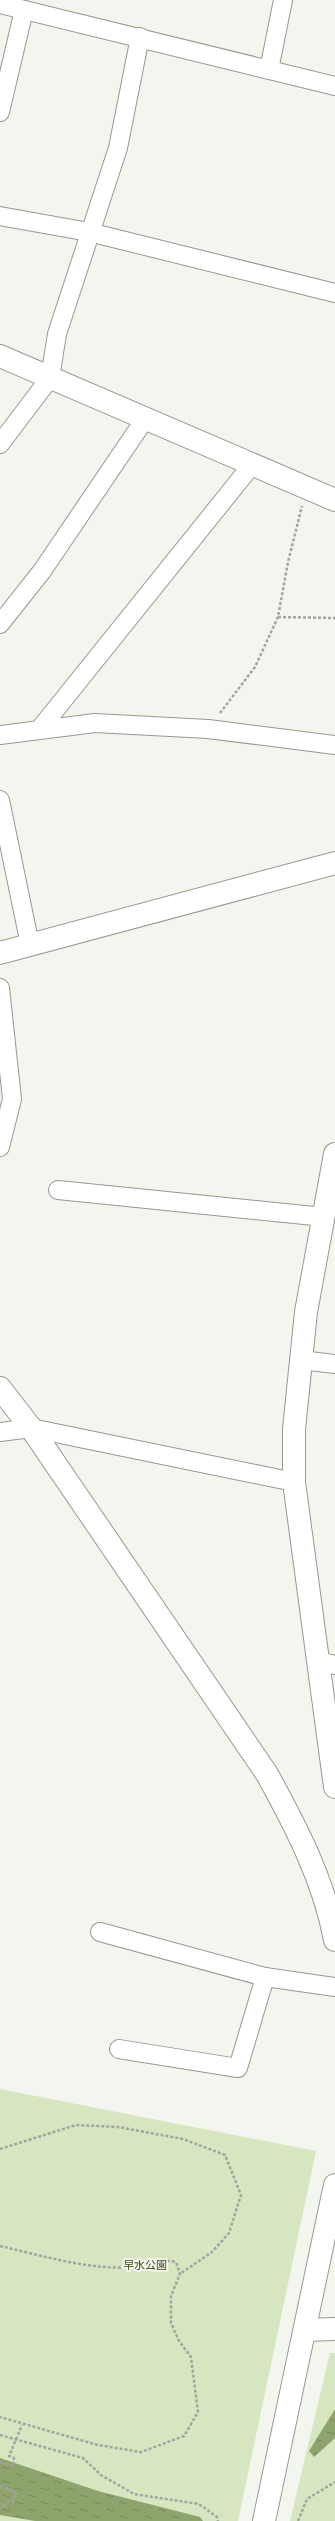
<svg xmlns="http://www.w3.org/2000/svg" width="335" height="2521" font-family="'Fira Sans','Noto Sans JP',sans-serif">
<defs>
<pattern id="water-ripples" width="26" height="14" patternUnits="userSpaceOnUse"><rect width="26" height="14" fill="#8ea46c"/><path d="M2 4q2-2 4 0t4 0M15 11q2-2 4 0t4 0" fill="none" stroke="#75875a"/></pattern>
</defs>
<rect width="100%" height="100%" fill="#f3f6ee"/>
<g fill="#d6e6c0">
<path d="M0 2089 316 2151 238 2521H0Z"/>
<path d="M330 2353H335V2521H290Z"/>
</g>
<g fill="url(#water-ripples)">
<path d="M335 2409V2438L314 2457 309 2451Z"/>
<path d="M0 2458 98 2491 200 2517 203 2521H35L0 2515Z"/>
</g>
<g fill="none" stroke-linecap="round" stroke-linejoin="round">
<g stroke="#969992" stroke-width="20">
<g id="street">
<path d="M0 4 335 86"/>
<path d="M269 70 283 0"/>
<path d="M0 112 24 10"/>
<path d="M0 216 89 232 335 293"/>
<path d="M0 444 50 378 57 334 118 148 140 37"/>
<path d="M0 624 42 571 145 419"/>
<path d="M39 730 251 466"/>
<path d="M0 735 95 723 208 729 335 745"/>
<path d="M0 800 30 945"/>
<path d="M0 988 12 1099 0 1147"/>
<path d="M58 1190 324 1217"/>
<path d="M301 1360 335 1364"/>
<path d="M0 1432 31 1428 294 1482"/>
<path d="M318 1661 335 1665"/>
<path d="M100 1932 265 1977 335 1987"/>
<path d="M119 2049 238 2068 265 1977"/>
</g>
</g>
<g stroke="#969992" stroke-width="24">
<g id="secondary">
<path d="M0 356 335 500"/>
<path d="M0 953 335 863"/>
<path d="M335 1154 306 1312 294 1429V1482L335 1787"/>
<path d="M0 1388 31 1428 267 1774C296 1827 324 1880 335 1940"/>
<path d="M306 2330 335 2329"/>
<path d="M264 2521 335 2185"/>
</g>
</g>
<g stroke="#a2a49e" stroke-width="2.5" stroke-dasharray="3 2" stroke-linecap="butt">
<path d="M278 617 335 618"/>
<path d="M220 713 255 667 278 617 288 562 302 506"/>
<path d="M0 2149 76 2125 118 2127 183 2139 225 2155 241 2195 229 2233 212 2252 180 2274"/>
<path d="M0 2246C44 2256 91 2271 137 2267 153 2266 156 2258 176 2262L180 2274 171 2296V2323L179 2341 191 2357 198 2412 184 2436 141 2452 98 2445 0 2417"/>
<path d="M0 2435 83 2458 101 2475 134 2494 199 2504 217 2517 218 2521"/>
<path d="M0 2462 13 2466 14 2458 9 2456 22 2425"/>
<path d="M0 2486 16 2493 13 2502 7 2501 5 2507 0 2506"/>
<path d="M298 2521 307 2499 335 2482"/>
</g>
<use href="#street" stroke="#fff" stroke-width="18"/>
<use href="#secondary" stroke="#fff" stroke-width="22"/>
</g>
<g text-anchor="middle" stroke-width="4" stroke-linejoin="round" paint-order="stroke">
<g font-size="11" fill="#3c5013" stroke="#f3f6ee">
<text x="145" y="2269">早水公園</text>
</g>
</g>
</svg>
